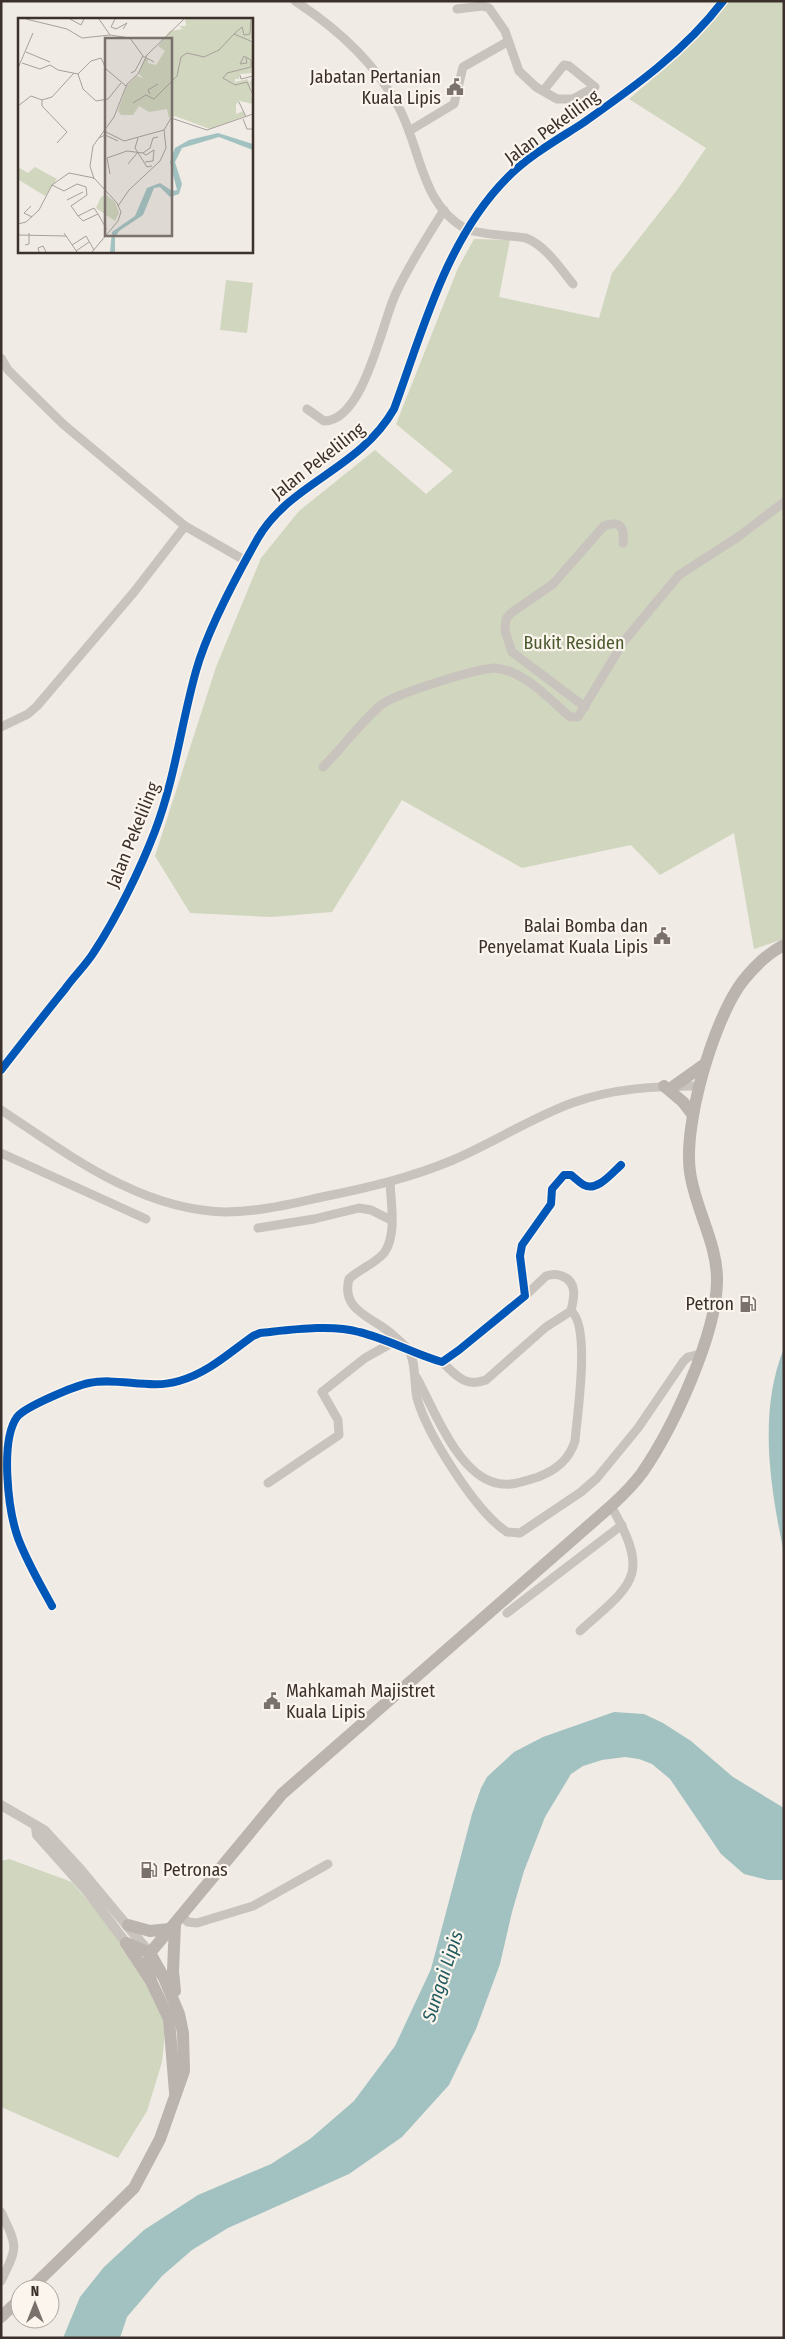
<svg xmlns="http://www.w3.org/2000/svg" width="785" height="2339" font-family="'Fira Sans Condensed',sans-serif">
<rect width="100%" height="100%" fill="#f0ebe5"/>
<g fill="#d1d6bf">
<path d="M719 1H784V939L754 949 734 833 660 875 631 845 522 868 402 800 332 912 271 917 190 913 155 856 216 667 261 558 299 511 375 450 426 494 453 471 396 424 458 268 474 239 510 240 499 297 599 318 612 273 677 190 706 148 629 99 680 55Z"/>
<path d="M226 280 253 283 247 333 220 330Z"/>
<path d="M9 1859 72 1882 119 1937 139 1967 166 2023 162 2062 147 2111 118 2158 1 2107V1861Z"/>
</g>
<g fill="#a1c2c1">
<path d="M784 1348V1553C770 1487 758 1412 784 1348Z"/>
<path d="M614 1712 644 1714 663 1723 691 1741 733 1777 784 1808V1880H768L744 1874 721 1854 670 1779 652 1764 639 1759 625 1757 602 1760 583 1766 571 1774 545 1817 524 1871 512 1912 500 1964 476 2029 449 2085 402 2137 349 2174 228 2228 192 2250 162 2276 127 2317 120 2338H63L80 2297 104 2267 144 2230 198 2195 271 2164 310 2139 354 2101 395 2046 431 1969 472 1814 481 1788 487 1777 514 1752 543 1737Z"/>
</g>
<g fill="none" stroke-linecap="round" stroke-linejoin="round">
<g stroke="#c9c3be" stroke-width="9">
<path d="M295 1C335 27 375 63 398 106 421 147 420 204 466 229 477 234 513 236 526 238 546 246 559 267 573 284"/>
<path d="M457 9 483 6 489 8 505 31 519 71 536 87 557 99H573L595 87 569 66 564 65 543 91"/>
<path d="M409 131 454 104 463 67 507 42"/>
<path d="M1 358 8 370 63 424 185 526 246 561"/>
<path d="M307 409 324 421C364 421 382 322 396 293 409 265 427 237 444 210"/>
<path d="M585 707 512 652 505 631 506 619 511 613 553 584 604 526C621 519 625 529 623 543"/>
<path d="M1 727 28 714 37 706 134 592 185 526"/>
<path d="M323 767C343 747 360 723 381 705 395 694 475 669 494 668 498 668 504 670 509 671 532 680 552 701 570 717H578L624 641 679 575 738 537 784 502"/>
<path d="M1 1110C69 1155 140 1210 225 1212 258 1212 290 1204 322 1197 367 1188 410 1178 453 1160 493 1143 531 1118 572 1103 614 1088 656 1086 699 1086"/>
<path d="M1 1153 146 1219"/>
<path d="M390 1183C391 1203 397 1236 384 1253 375 1264 359 1269 349 1279 340 1312 376 1318 394 1336 399 1340 404 1345 408 1349 416 1359 414 1385 417 1398 427 1434 476 1512 507 1532L520 1533 581 1492 597 1478 638 1428 683 1362 688 1357 700 1354"/>
<path d="M258 1228 314 1219 359 1208 371 1210 391 1220"/>
<path d="M525 1296 546 1276C552 1274 557 1274 562 1276 578 1282 574 1298 571 1311"/>
<path d="M417 1378C434 1410 458 1474 496 1483 510 1487 525 1481 538 1477 556 1470 569 1460 575 1441 577 1416 591 1326 571 1311L546 1327 486 1380C465 1388 456 1375 442 1362"/>
<path d="M268 1483 339 1435 338 1420 322 1392 365 1358 390 1344"/>
<path d="M52 1606C40 1584 27 1562 18 1538 8 1510 0 1441 17 1417 26 1406 75 1386 89 1383 118 1377 150 1390 179 1381 208 1373 229 1353 253 1336L260 1333C290 1330 331 1324 359 1332 388 1339 414 1354 442 1362L459 1350 525 1296 520 1256 522 1245 551 1204 552 1189 564 1175H571C575 1178 579 1182 584 1185 597 1192 612 1173 621 1165"/>
<path d="M507 1613 622 1525"/>
<path d="M580 1631C634 1583 651 1576 611 1506"/>
<path d="M182 1916 188 1922 197 1923 253 1906 328 1864"/>
<path d="M1 2212C18 2248 18 2246 1 2281"/>
</g>
<g stroke="#c9c3be" stroke-width="10">
<path d="M1 1070C22 1043 43 1016 65 989 74 976 86 965 94 952 117 917 140 870 155 831 175 779 181 724 196 671 207 631 237 575 258 538 291 482 359 470 394 409 423 330 446 240 506 179 528 156 557 140 583 123 634 87 685 51 723 1"/>
<path d="M1 1805 44 1830 80 1869 149 1952"/>
<path d="M36 1827 37 1835 87 1891 126 1943"/>
</g>
<g stroke="#bab3ae" stroke-width="12">
<path d="M664 1086 683 1102 693 1115"/>
<path d="M674 1086 705 1064"/>
<path d="M175 1924 173 1971 175 1991"/>
<path d="M128 1925 150 1931 170 1929"/>
<path d="M126 1943 151 1981 169 2019 175 2092"/>
<path d="M151 1981 148 1966 150 1953 282 1794 611 1506C622 1496 633 1485 642 1473 673 1428 716 1336 717 1282 718 1244 695 1209 690 1172 683 1125 713 1021 742 982 753 968 768 953 784 945"/>
<path d="M30 2289 134 2188 160 2139 184 2071 183 2033 179 2014 164 1978 150 1953 126 1943"/>
<path d="M1 2317 20 2299"/>
</g>
<g stroke="#fbf5ee" stroke-width="11">
<g id="cycleway">
<path d="M1 1070C22 1043 43 1016 65 989 74 976 86 965 94 952 117 917 140 870 155 831 175 779 181 724 196 671 207 631 237 575 258 538 291 482 359 470 394 409 423 330 446 240 506 179 528 156 557 140 583 123 634 87 685 51 723 1"/>
<path d="M52 1606C40 1584 27 1562 18 1538 8 1510 0 1441 17 1417 26 1406 75 1386 89 1383 118 1377 150 1390 179 1381 208 1373 229 1353 253 1336L260 1333C290 1330 331 1324 359 1332 388 1339 414 1354 442 1362L459 1350 525 1296 520 1256 522 1245 551 1204 552 1189 564 1175H571C575 1178 579 1182 584 1185 597 1192 612 1173 621 1165"/>
</g>
</g>
<use href="#cycleway" stroke="#0057b8" stroke-width="8"/>
</g>
<defs>
<g id="civic-bare" transform="scale(1.35)"><path d="M-.6-6.5H3V-4.5H.6V-3L4-1V1h2V6H-6V1h2V-1L-.6-3ZM-1.2 2.5V6h2.4V2.5Z" fill="#7a716c" stroke="#fbf5ee" stroke-width="2.5" paint-order="stroke"/></g>
<g id="fuel-bare" transform="scale(1.35)"><path d="M-5.5-6h7V0h2V4h1.3V-2.5L3-4.5l.8-.8L6-3V5H2.5V1h-1V6h-7ZM-4.2-4.7v3.2H.2V-4.7Z" fill="#7a716c" stroke="#fbf5ee" stroke-width="2.5" paint-order="stroke"/></g>
</defs>
<g fill-rule="evenodd">
<use href="#civic-bare" x="455" y="87"/>
<use href="#civic-bare" x="662" y="936"/>
<use href="#fuel-bare" x="748" y="1304"/>
<use href="#civic-bare" x="272" y="1701"/>
<use href="#fuel-bare" x="149" y="1870"/>
</g>
<g text-anchor="middle" stroke-width="4.5" stroke-linejoin="round" paint-order="stroke">
<g font-size="18" fill="#3b302b" stroke="#fbf5ee" text-anchor="end">
<text x="441" y="83">Jabatan Pertanian<tspan x="441" dy="21">Kuala Lipis</tspan></text>
<text x="648" y="932">Balai Bomba dan<tspan x="648" dy="21">Penyelamat Kuala Lipis</tspan></text>
<text x="734" y="1310">Petron</text>
<text x="286" y="1697" text-anchor="start">Mahkamah Majistret<tspan x="286" dy="21">Kuala Lipis</tspan></text>
<text x="163" y="1876" text-anchor="start">Petronas</text>
</g>
<g font-size="18" fill="#3b302b" stroke="#fbf5ee">
<text transform="translate(552 127) rotate(-36)" y="6">Jalan Pekeliling</text>
<text transform="translate(318 461) rotate(-38)" y="6">Jalan Pekeliling</text>
<text transform="translate(133 835) rotate(-68)" y="6">Jalan Pekeliling</text>
</g>
<g font-size="18" fill="#4a5a2e" stroke="#fbf5ee">
<text x="574" y="649">Bukit Residen</text>
</g>
<g font-size="19" font-style="italic" fill="#1f5a5e" stroke="#fbf5ee">
<text transform="translate(442 1976) rotate(-72)" y="7">Sungai Lipis</text>
</g>
</g>
<g transform="translate(18 18)">
<rect width="235" height="235" fill="#f0ebe5"/>
<path d="M167 1H235V20L232 22 235 24V55L222 56 221 61H217V64L230 61 231 65 235 59V76L231 65 235 86 222 83 218 86V96L225 93 227 98 192 111 157 98 151 100 149 91 131 94 121 88 115 97H103L100 93 109 67 119 58 125 60 121 56 127 40H130V45L138 47 147 33 140 28 152 13 165 11 161 8H168ZM0 149 10 155 17 149 39 161 27 178 1 162ZM88 177 97 184 101 195 97 203 78 190 83 179Z" fill="#d1d6bf"/>
<path d="M200 115 235 126V132L201 119 164 130 157 144 164 166 161 176 152 179 142 169 136 170 125 197 101 213 97 219V234H92L94 214 117 198 129 170 142 165 154 173 159 172 152 144 157 130 171 122Z" fill="#a1c2c1"/>
<path fill="none" stroke="#a8a09b" stroke-width="1" d="M8 1 49 11 64 20 92 17M52 1 63 7 66 1M81 1 92 17 112 20 125 38 136 44M97 1 93 9 98 11 109 5 105 11M216 16 224 9 226 17 232 16 233 1M8 34 32 44M228 40 229 45 222 46 226 38 233 42V49L209 55 205 60 217 67 229 64 235 77M4 45 22 51 32 47M32 47 40 52 60 56 73 43 83 40 88 51 108 68M0 50 15 15M113 55 117 53 125 38M60 56 65 71 78 83 90 81 103 65M222 57 223 61 235 58M132 76 130 72 140 66M24 82V88L49 114 39 125M221 84 228 99M115 85 128 77 136 81 159 58 163 39 169 35 186 39 201 32 216 16 235 24M0 88 13 78 24 82 34 79 56 55M225 101 229 111H235M86 113 106 123 146 112M81 120 87 117 100 123M120 120 117 130 129 149 134 148M125 135 128 137 136 132 135 143 127 144M110 146 120 134M92 156 89 140 109 133 125 135 132 130 135 120 140 119M76 161 72 148 75 128 96 99 109 66 120 56 129 37 166 1M34 167 46 173 59 166 68 169 69 177 53 188 56 192 60 198 65 203 80 196 76 190 60 198M49 182 65 174M13 188 6 195 14 199M100 188 111 172 142 143 148 130 146 112 153 100 189 112 235 96M80 196 88 210 87 216M0 206 8 204 21 192 34 167 51 155 76 160 99 185M46 215 59 234M0 217 48 218M7 227 11 226V215M54 227 68 218 76 232M58 233 71 224M21 234 20 230 25 228 28 234M74 234 100 203 103 194 99 185"/>
<path fill="#7a716c" fill-opacity="0.15" stroke="#7a716c" stroke-width="2.5" d="M87 20H154V218H87Z"/>
<rect width="235" height="235" fill="none" stroke="#3b302b" stroke-width="2.5"/>
</g>
<rect width="785" height="2339" fill="none" stroke="#3b302b" stroke-width="5"/>
<g transform="translate(35 2304)"><circle r="24" fill="#fbf5ee" stroke="#aea6a0"/>
<path d="M0-4L9 19L0 12L-9 19Z" fill="#7a716c"/>
<text y="-8" font-size="14" font-weight="bold" text-anchor="middle" fill="#3b302b">N</text>
</g>
</svg>
